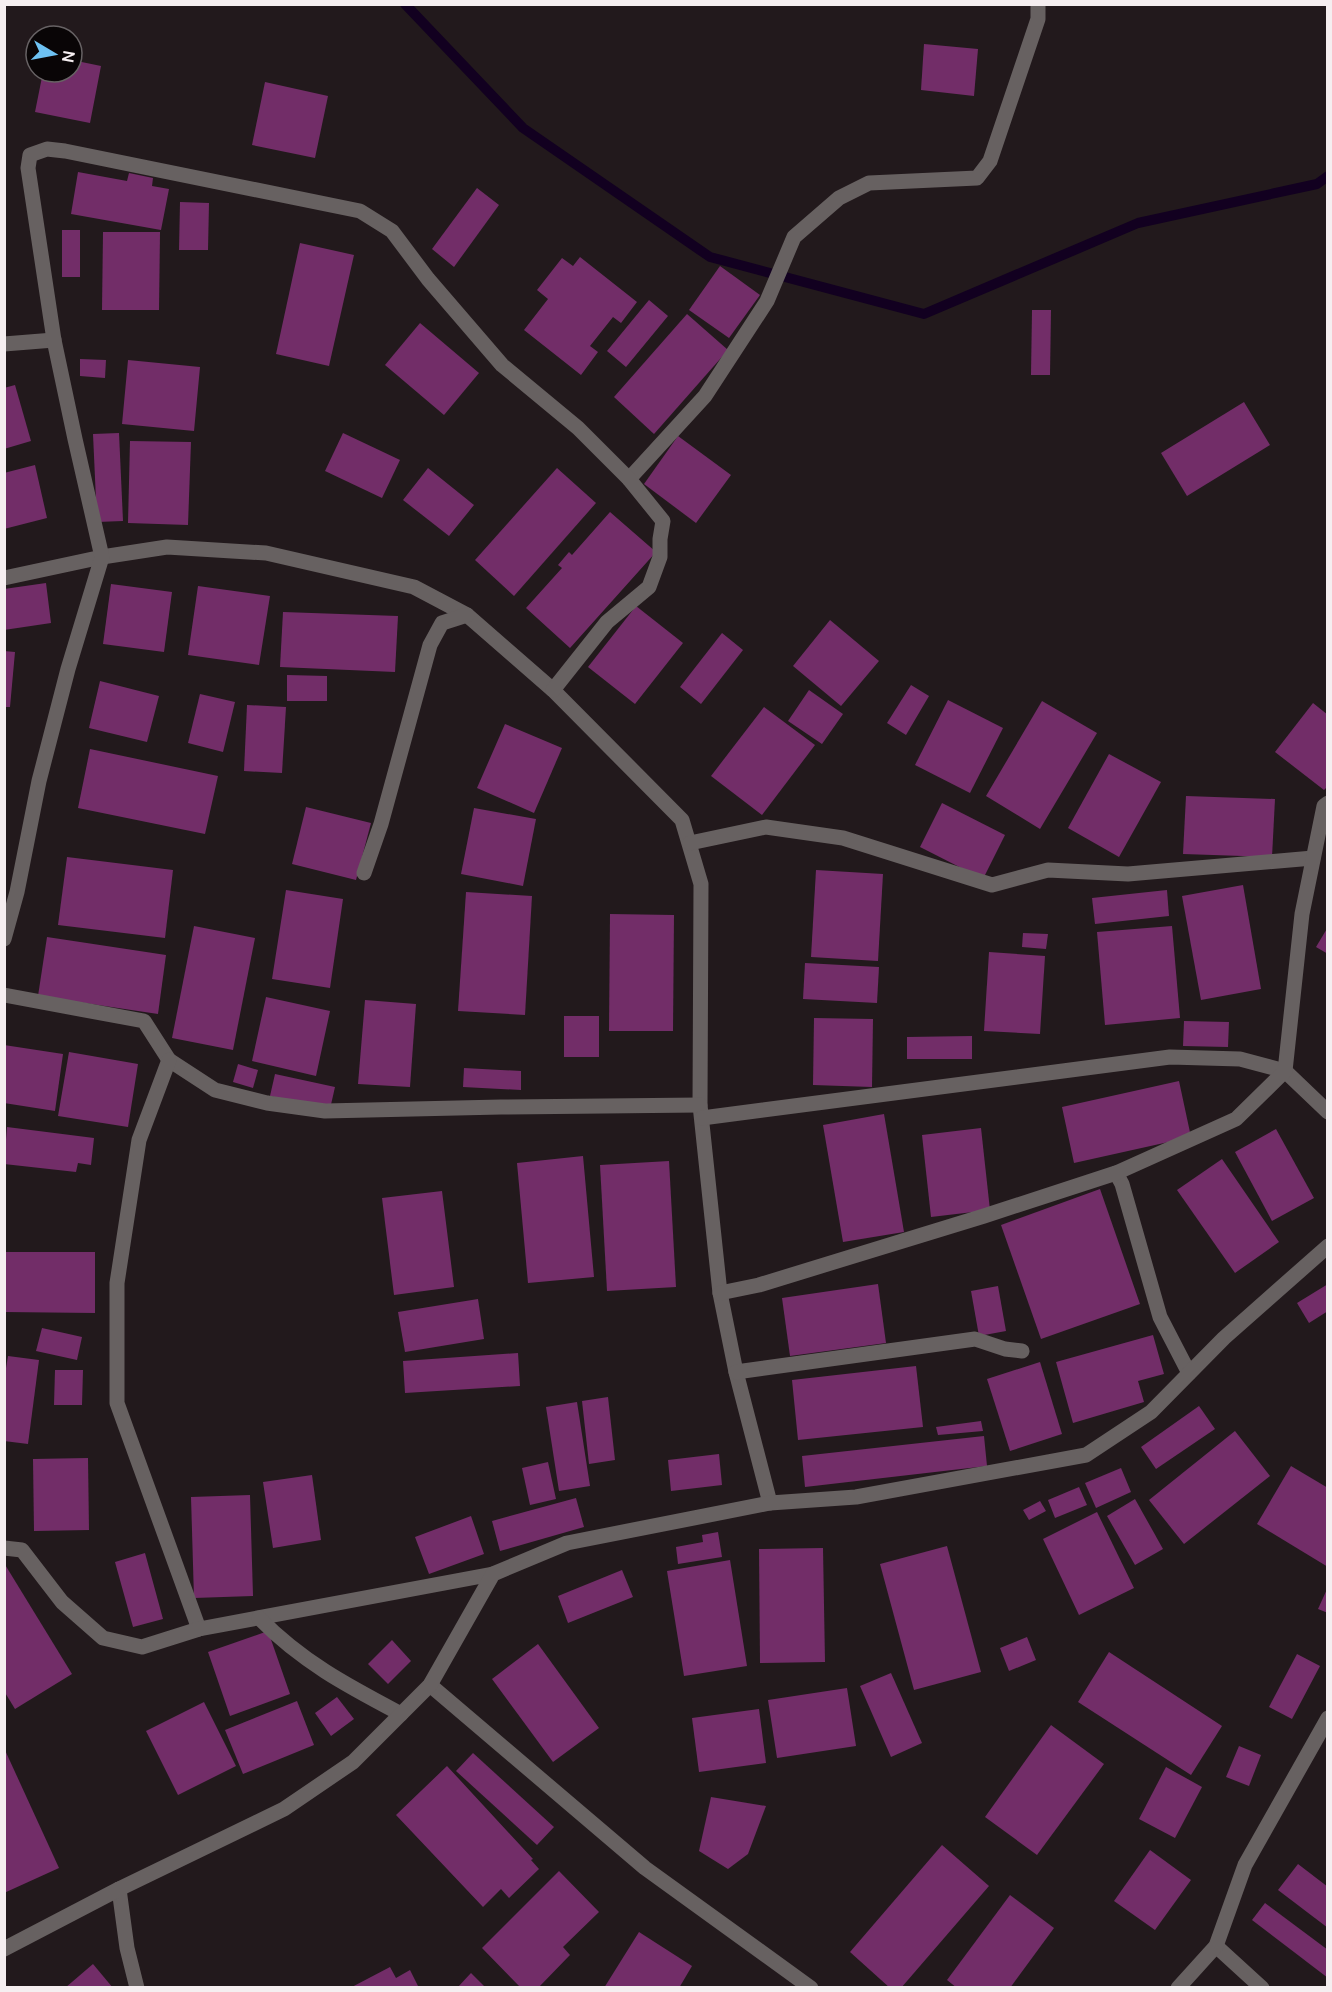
<svg xmlns="http://www.w3.org/2000/svg" width="1332" height="1992" font-family="Manrope,sans-serif">
<rect width="100%" height="100%" fill="#22191c"/>
<g fill="none" stroke-linecap="round" stroke-linejoin="round">
<path stroke="#120020" stroke-width="10" d="M405 4 523 128 710 257 924 314 1138 223 1317 184 1328 176"/>
</g>
<g fill="#722d68">
<path d="M924 44 978 49 974 96 921 90Z"/>
<path d="M72 60 101 66 90 123 35 112 43 72H72Z"/>
<path d="M265 82 328 96 315 158 252 145Z"/>
<path d="M78 172 127 181 129 173 153 178 152 186 169 189 161 230 71 214Z"/>
<path d="M477 188 499 205 454 267 432 249Z"/>
<path d="M180 202 209 203 208 250H179Z"/>
<rect x="62" y="230" width="18" height="47"/>
<path d="M103 232H160L159 310H102Z"/>
<path d="M300 243 354 255 329 366 276 354Z"/>
<path d="M580 257 637 302 621 323 613 317 590 346 598 352 581 375 524 330 548 299 537 290 562 258 573 266Z"/>
<path d="M720 266 760 295 729 338 689 310Z"/>
<path d="M649 300 668 316 626 367 607 351Z"/>
<path d="M1032 310H1051L1050 375H1031Z"/>
<path d="M687 314 728 350 654 434 614 397Z"/>
<path d="M420 323 479 373 444 415 385 365Z"/>
<path d="M80 359 106 360 105 378 80 376Z"/>
<path d="M128 360 200 367 194 431 122 424Z"/>
<path d="M15 385 31 441 4 449V388Z"/>
<path d="M1244 402 1270 445 1187 496 1161 453Z"/>
<path d="M119 433 123 521 97 522 93 434Z"/>
<path d="M343 433 400 460 382 498 325 471Z"/>
<path d="M678 436 731 475 696 523 644 484Z"/>
<path d="M130 441 191 442 188 525 128 523Z"/>
<path d="M35 465 47 518 4 529V473Z"/>
<path d="M428 468 474 505 449 536 403 500Z"/>
<path d="M557 468 596 503 514 596 475 560Z"/>
<path d="M610 512 656 552 570 648 526 608 562 568 558 565 569 552 572 555Z"/>
<path d="M46 583 51 623 4 630V589Z"/>
<path d="M111 584 172 592 164 652 103 644Z"/>
<path d="M198 586 270 596 259 665 188 655Z"/>
<path d="M636 606 683 643 635 704 588 667Z"/>
<path d="M283 612 398 616 395 672 280 667Z"/>
<path d="M830 620 879 661 841 706 793 666Z"/>
<path d="M722 633 743 650 701 704 680 687Z"/>
<path d="M4 651 15 652 10 707H4Z"/>
<path d="M287 675 327 676V701H287Z"/>
<path d="M100 681 159 696 147 742 89 728Z"/>
<path d="M911 685 929 696 906 735 887 723Z"/>
<path d="M809 690 843 714 822 744 788 721Z"/>
<path d="M200 694 235 702 223 752 188 743Z"/>
<path d="M948 700 1003 728 970 793 915 765Z"/>
<path d="M1042 701 1097 733 1040 829 986 796Z"/>
<path d="M1313 703 1328 715V786L1324 790 1275 752Z"/>
<path d="M247 705 286 707 282 773 244 771Z"/>
<path d="M764 707 815 745 762 815 711 776Z"/>
<path d="M505 724 562 748 534 813 477 788Z"/>
<path d="M90 749 218 776 205 834 78 808Z"/>
<path d="M1109 754 1161 782 1119 857 1068 828Z"/>
<path d="M1186 796 1275 799 1272 857 1183 854Z"/>
<path d="M942 803 1005 835 983 879 920 847Z"/>
<path d="M306 807 371 823 356 880 292 864Z"/>
<path d="M474 808 536 819 523 886 461 874Z"/>
<path d="M67 857 173 870 165 938 58 925Z"/>
<path d="M816 870 883 874 878 961 811 957Z"/>
<path d="M1243 885 1261 989 1201 1000 1182 896Z"/>
<path d="M286 890 343 899 330 988 272 979Z"/>
<path d="M1167 890 1169 916 1095 924 1092 898Z"/>
<path d="M466 892 532 896 525 1015 458 1011Z"/>
<path d="M610 914 674 915 673 1031H609Z"/>
<path d="M194 926 255 938 233 1050 172 1038Z"/>
<path d="M1172 926 1180 1018 1105 1025 1097 932Z"/>
<path d="M1328 927V954L1316 947Z"/>
<path d="M1023 933 1048 934 1046 949 1022 947Z"/>
<path d="M47 937 166 955 158 1014 38 996Z"/>
<path d="M989 952 1045 956 1040 1034 984 1031Z"/>
<path d="M805 963 879 967 877 1003 803 999Z"/>
<path d="M266 997 330 1011 316 1076 252 1061Z"/>
<path d="M365 1000 416 1004 410 1087 358 1084Z"/>
<rect x="564" y="1016" width="35" height="41"/>
<path d="M814 1018 873 1019 872 1087 813 1085Z"/>
<path d="M1184 1021 1229 1022 1228 1047 1183 1046Z"/>
<path d="M972 1036V1059H907V1037Z"/>
<path d="M4 1045 63 1054 55 1111 4 1103Z"/>
<path d="M69 1052 138 1064 128 1127 58 1116Z"/>
<path d="M238 1064 258 1070 253 1088 233 1082Z"/>
<path d="M464 1068 521 1071V1090L463 1087Z"/>
<path d="M275 1074 335 1087 330 1109 270 1096Z"/>
<path d="M1179 1081 1191 1137 1074 1163 1062 1107Z"/>
<path d="M884 1114 904 1232 843 1242 823 1125Z"/>
<path d="M7 1127 94 1138 91 1165 78 1163 76 1172 4 1164Z"/>
<path d="M981 1128 990 1210 931 1217 922 1135Z"/>
<path d="M1276 1129 1314 1198 1272 1221 1235 1152Z"/>
<path d="M583 1156 594 1277 528 1283 517 1163Z"/>
<path d="M1222 1159 1279 1242 1235 1273 1177 1190Z"/>
<path d="M669 1161 676 1287 607 1291 600 1165Z"/>
<path d="M1100 1189 1140 1304 1041 1339 1001 1225Z"/>
<path d="M442 1191 454 1287 394 1295 382 1198Z"/>
<path d="M5 1252H95V1313L4 1312Z"/>
<path d="M878 1284 886 1343 790 1356 782 1298Z"/>
<path d="M1328 1284V1311L1309 1323 1297 1303Z"/>
<path d="M998 1286 1006 1331 979 1336 971 1291Z"/>
<path d="M478 1299 484 1339 405 1352 398 1312Z"/>
<path d="M42 1328 82 1337 77 1360 36 1351Z"/>
<path d="M1153 1335 1164 1374 1138 1381 1144 1402 1073 1423 1056 1362Z"/>
<path d="M518 1353 520 1386 405 1393 403 1361Z"/>
<path d="M8 1356 39 1360 28 1444 4 1441V1380Z"/>
<path d="M1040 1362 1062 1434 1010 1451 987 1379Z"/>
<path d="M916 1366 923 1427 798 1440 792 1380Z"/>
<path d="M55 1370H83L82 1405H54Z"/>
<path d="M608 1397 615 1460 589 1464 582 1401Z"/>
<path d="M577 1402 590 1486 559 1491 546 1407Z"/>
<path d="M1199 1406 1215 1429 1156 1469 1141 1447Z"/>
<path d="M981 1421 983 1431 938 1435 936 1427Z"/>
<path d="M1235 1431 1270 1476 1184 1544 1149 1500Z"/>
<path d="M984 1436 987 1466 805 1487 802 1456Z"/>
<path d="M719 1454 722 1485 671 1491 668 1460Z"/>
<path d="M88 1458 89 1530 34 1531 33 1459Z"/>
<path d="M548 1462 556 1499 530 1505 522 1468Z"/>
<path d="M1291 1466 1328 1488V1567L1257 1524Z"/>
<path d="M1121 1468 1131 1492 1096 1508 1085 1483Z"/>
<path d="M312 1475 321 1540 273 1548 263 1482Z"/>
<path d="M1079 1487 1087 1505 1055 1518 1048 1500Z"/>
<path d="M250 1495 253 1596 194 1598 191 1497Z"/>
<path d="M576 1498 584 1527 500 1551 492 1521Z"/>
<path d="M1135 1499 1163 1549 1135 1565 1107 1516Z"/>
<path d="M1040 1501 1046 1511 1029 1520 1023 1510Z"/>
<path d="M1097 1512 1134 1588 1079 1615 1043 1539Z"/>
<path d="M471 1516 484 1554 429 1574 415 1537Z"/>
<path d="M718 1532 722 1557 678 1564 676 1547 703 1542 702 1535Z"/>
<path d="M947 1546 981 1672 914 1690 880 1564Z"/>
<path d="M823 1548 825 1662 760 1663 759 1549Z"/>
<path d="M145 1553 163 1619 133 1627 115 1562Z"/>
<path d="M730 1560 747 1666 684 1676 667 1571Z"/>
<path d="M4 1563 72 1674 15 1709 4 1691Z"/>
<path d="M622 1570 633 1597 568 1623 558 1596Z"/>
<path d="M1328 1587V1613L1318 1609Z"/>
<path d="M268 1631 290 1694 230 1716 208 1652Z"/>
<path d="M1027 1637 1036 1660 1009 1671 1000 1648Z"/>
<path d="M392 1640 411 1661 388 1684 368 1664Z"/>
<path d="M538 1644 599 1728 553 1762 492 1679Z"/>
<path d="M1109 1652 1222 1726 1191 1775 1078 1702Z"/>
<path d="M1297 1654 1320 1666 1292 1719 1269 1707Z"/>
<path d="M891 1673 922 1743 891 1757 860 1686Z"/>
<path d="M847 1688 856 1746 777 1758 768 1700Z"/>
<path d="M337 1697 354 1719 331 1736 315 1713Z"/>
<path d="M297 1701 314 1745 243 1774 225 1730Z"/>
<path d="M204 1702 236 1766 178 1795 146 1731Z"/>
<path d="M759 1709 766 1763 699 1772 692 1718Z"/>
<path d="M1051 1725 1104 1764 1037 1855 985 1817Z"/>
<path d="M1239 1746 1261 1755 1249 1786 1226 1777Z"/>
<path d="M4 1748 59 1868 4 1893Z"/>
<path d="M473 1753 554 1827 537 1845 456 1771Z"/>
<path d="M447 1766 533 1859 531 1860 539 1869 509 1898 501 1889 483 1907 396 1815Z"/>
<path d="M1166 1767 1202 1787 1175 1838 1139 1819Z"/>
<path d="M711 1797 766 1806 748 1854 728 1869 699 1851Z"/>
<path d="M942 1845 989 1886 901 1988H890L850 1952Z"/>
<path d="M1150 1850 1191 1880 1155 1930 1114 1901Z"/>
<path d="M1298 1864 1328 1887V1928L1278 1890Z"/>
<path d="M559 1871 599 1912 563 1947 570 1955 538 1988H521L482 1948Z"/>
<path d="M1010 1895 1054 1928 1010 1988H957L947 1980Z"/>
<path d="M1265 1903 1328 1950V1978L1252 1920Z"/>
<path d="M639 1932 692 1966 679 1988H604Z"/>
<path d="M93 1964 113 1988H65Z"/>
<path d="M390 1967 396 1978 410 1970 419 1988H350Z"/>
<path d="M471 1973 486 1988H457Z"/>
</g>
<g fill="none" stroke-linecap="round" stroke-linejoin="round">
<g stroke="#676161" stroke-width="15">
<path d="M4 344 54 340"/>
<path d="M629 479 705 396 767 301 794 237 839 198 869 183 977 178 990 161 1038 19V4"/>
<path d="M4 578 102 557 167 547 266 553 414 587 467 615 553 690 682 820 701 884 700 1105 720 1293 736 1372 770 1503"/>
<path d="M690 843 766 827 843 838 992 885 1048 870 1128 874 1313 858"/>
<path d="M364 873 381 824 430 645 442 623 467 615"/>
<path d="M4 939 17 892 39 781 68 669 102 557 75 439 54 340 28 168 30 155 47 149 65 151 360 211 392 231 428 279 502 365 578 428 629 479 663 521 660 539V557L649 587 607 622 553 690"/>
<path d="M4 995 144 1021 169 1060 215 1090 267 1103 325 1111 501 1107 700 1105"/>
<path d="M169 1060 139 1140 117 1283V1403L199 1629"/>
<path d="M702 1118 1170 1057 1240 1059 1285 1071 1328 1112"/>
<path d="M1116 1173 1122 1184 1160 1317 1189 1373"/>
<path d="M720 1293 759 1285 984 1216 1116 1173 1236 1119 1285 1071 1302 914 1324 806 1328 803"/>
<path d="M736 1372 975 1339 1005 1349 1022 1351"/>
<path d="M4 1548 22 1550 62 1602 103 1638 142 1647 199 1629 493 1574"/>
<path d="M259 1618C302 1662 348 1686 401 1714"/>
<path d="M430 1685 645 1868 811 1988"/>
<path d="M119 1889 127 1948 137 1988"/>
<path d="M1216 1946 1262 1988"/>
<path d="M4 1949 119 1889 284 1809 353 1762 430 1685 493 1574 567 1543 770 1503 856 1497 1086 1455 1151 1412 1224 1338 1328 1246"/>
<path d="M1178 1988 1216 1946 1245 1865 1328 1718"/>
</g>
</g>
<rect width="1332" height="1992" fill="none" stroke="#f5eef0" stroke-width="12"/>
<g transform="translate(54 54) rotate(100)"><circle r="28" fill="#090506" stroke="#676264" stroke-width="1.5"/>
<path d="M0-4.5L10 22L0 15L-10 22Z" fill="#6ec2f3"/>
<text y="-9" font-size="16" font-weight="bold" text-anchor="middle" fill="#f5eef0">N</text>
</g>
</svg>
